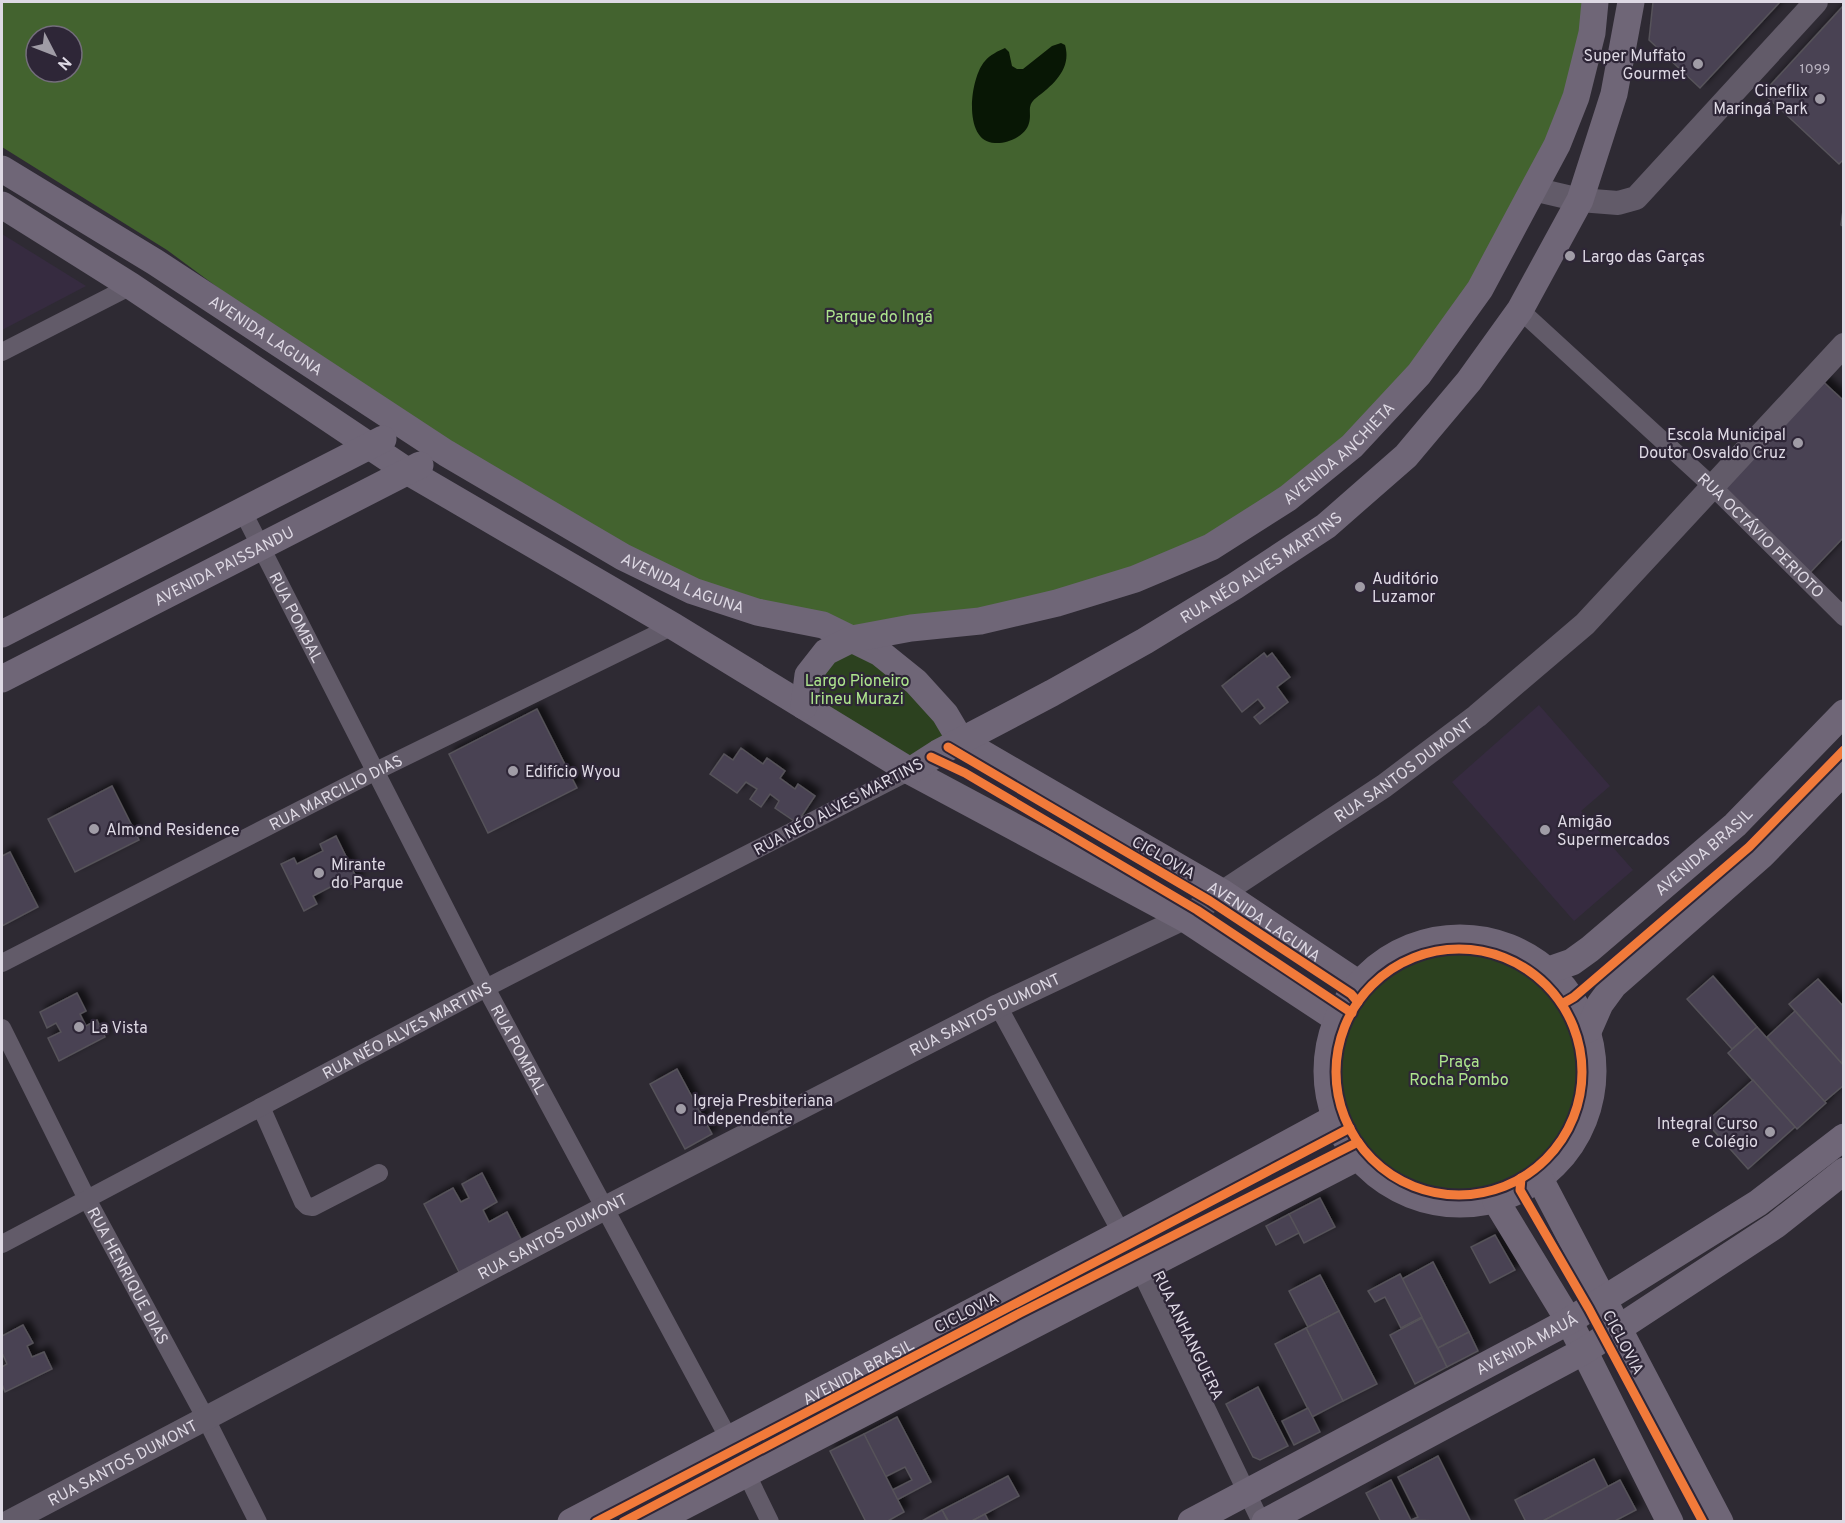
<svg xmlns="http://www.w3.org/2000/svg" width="1845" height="1523" font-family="Overpass,sans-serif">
<defs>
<filter id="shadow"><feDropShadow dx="5.5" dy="-5.5" stdDeviation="3" flood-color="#0009"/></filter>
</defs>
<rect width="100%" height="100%" fill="#2e2a33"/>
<g fill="#362b40">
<path d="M2 234 86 286 2 330Z"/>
<path d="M1539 705 1610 786 1581 811 1633 870 1574 921 1452 782Z"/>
</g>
<g fill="#2c411f">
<path d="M852 639 961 741 910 771 804 706 808 675Z"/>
<circle cx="1460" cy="1071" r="133"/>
</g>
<path fill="#43632f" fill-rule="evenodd" d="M2 2H1586L1569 91 1480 289 1352 446 1135 579 852 639 693 591 405 426 167 250 2 147ZM36 36H72V72H36Z"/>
<path fill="#081705" d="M1061 43 1065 45C1072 69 1053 85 1036 98 1026 106 1032 113 1029 123 1026 136 1007 144 995 143 962 142 970 77 985 61 990 55 998 51 1005 48L1009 52 1012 66 1017 69H1023L1052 46Z"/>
<g fill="#4a4252" stroke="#56535a" stroke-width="1.5" filter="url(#shadow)">
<path d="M1653 2H1780L1700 88 1649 40Z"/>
<path d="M1844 5V159L1839 164 1763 93Z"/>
<path d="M1844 203V227L1841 225Z"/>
<path d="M1816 375 1844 401V537L1805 578 1712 486Z"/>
<path d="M1264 653 1267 657 1272 653 1290 677 1277 687 1288 702 1260 724 1254 717 1265 708 1258 699 1242 712 1222 686Z"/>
<path d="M537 709 577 788 488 833 449 754Z"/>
<path d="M741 748 763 764 767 758 785 771 780 778 795 789 798 784 815 796 797 823 775 808 779 801 770 794 761 807 750 799 757 789 746 782 737 793 710 774 724 754 733 760Z"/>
<path d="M112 786 139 840 75 872 48 819Z"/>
<path d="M336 836 358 881 345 887 342 881 313 896 317 904 304 911 281 864 294 858 297 864 323 851 320 844Z"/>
<path d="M10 852 38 907 2 926V856Z"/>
<path d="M1713 976 1757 1027 1732 1049 1687 999Z"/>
<path d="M1818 979 1844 1007 1842 1064 1789 1004Z"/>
<path d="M77 993 86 1011 80 1014 86 1026 97 1020 105 1037 59 1061 48 1038 61 1032 56 1023 47 1028 40 1012Z"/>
<path d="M1795 1011 1844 1066V1085L1824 1102 1767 1037Z"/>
<path d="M1757 1027 1826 1103 1797 1129 1728 1053Z"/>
<path d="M677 1069 712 1134 685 1149 650 1084Z"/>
<path d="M1753 1080 1795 1127 1748 1169 1706 1122Z"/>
<path d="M482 1173 497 1202 483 1210 489 1222 507 1212 522 1241 460 1274 424 1204 453 1188 461 1202 469 1198 462 1184Z"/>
<path d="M1320 1198 1335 1227 1304 1243 1289 1214Z"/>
<path d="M1289 1214 1299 1233 1276 1245 1266 1226Z"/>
<path d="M1495 1235 1515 1270 1490 1283 1471 1247Z"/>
<path d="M1433 1262 1469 1332 1438 1348 1402 1279Z"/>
<path d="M1400 1274 1422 1317 1401 1328 1385 1297 1375 1302 1368 1291Z"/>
<path d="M1320 1275 1339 1311 1308 1327 1289 1291Z"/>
<path d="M1339 1311 1377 1384 1343 1401 1306 1328Z"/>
<path d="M1422 1318 1447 1367 1415 1384 1390 1335Z"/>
<path d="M23 1325 33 1343 27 1346 32 1357 44 1352 52 1369 5 1392 2 1384V1367L7 1364 3 1355 2 1356V1336Z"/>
<path d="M1306 1328 1343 1401 1312 1417 1275 1344Z"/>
<path d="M1469 1332 1478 1351 1447 1367 1438 1348Z"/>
<path d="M1258 1387 1288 1446 1260 1460 1253 1457 1226 1404Z"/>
<path d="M1308 1408 1320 1432 1294 1445 1282 1421Z"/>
<path d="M897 1417 931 1482 897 1500 892 1490 912 1480 905 1467 885 1477 864 1434Z"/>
<path d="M864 1434 904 1512 886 1522H866L830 1451Z"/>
<path d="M1438 1456 1471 1522 1411 1520 1418 1517 1398 1477Z"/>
<path d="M1594 1459 1608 1487 1541 1522H1526L1515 1500Z"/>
<path d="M1008 1476 1019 1496 970 1522H949L942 1510Z"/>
<path d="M1391 1480 1412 1522H1381L1366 1493Z"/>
<path d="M1620 1480 1636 1510 1613 1522H1541Z"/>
<path d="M942 1510 948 1522H920Z"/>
<path d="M985 1514 989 1522H970Z"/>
</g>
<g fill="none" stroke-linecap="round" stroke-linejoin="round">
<g stroke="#625b69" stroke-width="18">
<path id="s1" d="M1520 310 1712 486 1844 617"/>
<path d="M2 352 131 286"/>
<path id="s2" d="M243 512 486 988 735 1450 770 1522"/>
<path id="s3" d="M2 963 376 771 673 626"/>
<path d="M998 1006 1128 1245 1261 1522"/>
<path id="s4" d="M2 1028 87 1199 205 1417 258 1522"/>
<path d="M261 1107 303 1202 307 1206 313 1207 379 1173"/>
<path id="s5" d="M2 1244 486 988 910 771"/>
</g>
<g stroke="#625b69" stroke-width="24">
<path d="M1533 189 1580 200 1618 203 1636 198 1816 2"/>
<path id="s6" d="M9 1522 605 1208 998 1006 1184 918 1384 786 1477 716 1585 624 1844 345"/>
</g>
<g stroke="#6f6677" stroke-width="27">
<path id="s7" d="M2 169 155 262 446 453 623 557 693 591 757 612 823 625 880 653 916 682 945 714 961 741 1223 893 1359 984"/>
<path d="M2 205 131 286 407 471 673 626 910 771 1184 918 1337 1019"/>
<path d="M2 634 383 439"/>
<path id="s8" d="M2 679 420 465"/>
<path id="s9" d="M804 706 808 675 826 652 852 639 911 628 980 621 1057 603 1135 579 1211 547 1288 498 1352 446 1419 374 1480 289 1557 145 1576 97 1592 33 1595 2"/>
<path id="s10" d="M910 771 938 753 1052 693 1145 641 1235 586 1326 526 1406 456 1469 381 1520 310 1580 200 1614 94 1631 2"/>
<circle cx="1460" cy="1071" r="133"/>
<path id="s11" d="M1549 970 1572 962 1590 949 1735 825 1844 713"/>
<path d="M1589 1029 1600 1004 1614 985 1762 855 1844 771"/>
<path d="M1540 1179 1720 1522"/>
<path d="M1496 1201 1569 1321 1670 1522"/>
<path id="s12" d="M571 1522 1122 1233 1335 1118"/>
<path d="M653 1522 1358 1157"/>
<path id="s13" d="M1191 1522 1569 1321 1758 1203 1844 1137"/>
<path d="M1265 1522 1584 1351 1776 1225 1844 1171"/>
</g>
<g stroke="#2e2637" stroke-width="13">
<g id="cycleway">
<path d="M948 747 1210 901 1351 994 1358 1002"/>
<path d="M931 757 965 773 1197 910 1352 1013"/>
<circle cx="1459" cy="1072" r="123"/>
<path d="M1562 1004 1574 997 1749 847 1844 750"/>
<path d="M1521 1178 1520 1190 1589 1309 1703 1522"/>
<path d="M596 1522 1128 1245 1350 1128"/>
<path d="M623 1522 1020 1313 1358 1142"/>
</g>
</g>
<use href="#cycleway" stroke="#f17a3a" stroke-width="9"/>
</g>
<g fill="#a09ca6" stroke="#2e2637" stroke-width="2">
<circle cx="1698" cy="64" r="6"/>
<circle cx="1820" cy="99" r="6"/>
<circle cx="1570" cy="256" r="6"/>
<circle cx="1798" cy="443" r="6"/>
<circle cx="1360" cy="587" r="6"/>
<circle cx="513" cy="771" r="6"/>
<circle cx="94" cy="829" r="6"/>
<circle cx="1545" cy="830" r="6"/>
<circle cx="319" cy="873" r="6"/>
<circle cx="79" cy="1027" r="6"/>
<circle cx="681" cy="1109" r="6"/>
<circle cx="1770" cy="1132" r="6"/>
</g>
<g text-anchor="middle" stroke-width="4.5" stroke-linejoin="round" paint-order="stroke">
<g font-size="14" fill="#b9b3c0">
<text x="1815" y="73">1099</text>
</g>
<g font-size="16" fill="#ded9e4" stroke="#2e2637" text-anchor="start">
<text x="1686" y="61" text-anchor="end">Super Muffato<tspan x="1686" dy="18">Gourmet</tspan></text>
<text x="1808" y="96" text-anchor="end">Cineflix<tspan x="1808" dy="18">Maringá Park</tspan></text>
<text x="1582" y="262">Largo das Garças</text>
<text x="1786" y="440" text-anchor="end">Escola Municipal<tspan x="1786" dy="18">Doutor Osvaldo Cruz</tspan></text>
<text x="1372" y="584">Auditório<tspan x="1372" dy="18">Luzamor</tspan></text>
<text x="525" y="777">Edifício Wyou</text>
<text x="1557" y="827">Amigão<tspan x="1557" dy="18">Supermercados</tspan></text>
<text x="106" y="835">Almond Residence</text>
<text x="331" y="870">Mirante<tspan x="331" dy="18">do Parque</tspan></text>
<text x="91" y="1033">La Vista</text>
<text x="693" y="1106">Igreja Presbiteriana<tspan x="693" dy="18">Independente</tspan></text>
<text x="1758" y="1129" text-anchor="end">Integral Curso<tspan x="1758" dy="18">e Colégio</tspan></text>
</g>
<g font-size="16" fill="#ade58d" stroke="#2e2637">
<text x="879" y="322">Parque do Ingá</text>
<text x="857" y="686">Largo Pioneiro<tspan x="857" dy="18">Irineu Murazi</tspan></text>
<text x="1459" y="1067">Praça<tspan x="1459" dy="18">Rocha Pombo</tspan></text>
</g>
<g font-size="16" fill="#ded9e4" stroke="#2e2637">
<text dy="6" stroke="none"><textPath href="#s7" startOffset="312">AVENIDA LAGUNA</textPath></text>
<text dy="6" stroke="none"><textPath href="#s9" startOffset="621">AVENIDA ANCHIETA</textPath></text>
<text dy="6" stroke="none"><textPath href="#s1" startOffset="330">RUA OCTÁVIO PERIOTO</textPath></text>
<text dy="6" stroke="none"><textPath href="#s8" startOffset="249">AVENIDA PAISSANDU</textPath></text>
<text dy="6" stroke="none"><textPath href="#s10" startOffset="406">RUA NÉO ALVES MARTINS</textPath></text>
<text dy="6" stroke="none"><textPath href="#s7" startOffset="798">AVENIDA LAGUNA</textPath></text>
<text dy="6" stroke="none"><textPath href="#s2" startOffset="118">RUA POMBAL</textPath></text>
<text dy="6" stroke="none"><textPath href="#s6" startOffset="1586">RUA SANTOS DUMONT</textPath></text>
<text dy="6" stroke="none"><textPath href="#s3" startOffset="375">RUA MARCILIO DIAS</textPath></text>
<text transform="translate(838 806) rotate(-28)" y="6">RUA NÉO ALVES MARTINS</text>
<text dy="6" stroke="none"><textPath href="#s11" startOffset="196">AVENIDA BRASIL</textPath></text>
<text transform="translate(1164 857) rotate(30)" y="6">CICLOVIA</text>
<text dy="6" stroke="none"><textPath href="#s7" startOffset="1482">AVENIDA LAGUNA</textPath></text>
<text dy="6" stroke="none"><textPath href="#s6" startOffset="1100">RUA SANTOS DUMONT</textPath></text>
<text dy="6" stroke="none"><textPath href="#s5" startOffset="458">RUA NÉO ALVES MARTINS</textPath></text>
<text dy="6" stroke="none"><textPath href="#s2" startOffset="604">RUA POMBAL</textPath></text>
<text dy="6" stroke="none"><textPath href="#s6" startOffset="614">RUA SANTOS DUMONT</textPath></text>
<text dy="6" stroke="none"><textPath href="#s4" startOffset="278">RUA HENRIQUE DIAS</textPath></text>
<text transform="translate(966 1312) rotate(-27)" y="6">CICLOVIA</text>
<text transform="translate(1189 1335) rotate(64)" y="6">RUA ANHANGUERA</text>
<text transform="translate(1624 1342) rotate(62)" y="6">CICLOVIA</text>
<text dy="6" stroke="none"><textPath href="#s13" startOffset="380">AVENIDA MAUÁ</textPath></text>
<text dy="6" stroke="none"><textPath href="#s12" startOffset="324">AVENIDA BRASIL</textPath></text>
<text dy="6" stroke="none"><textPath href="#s6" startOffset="128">RUA SANTOS DUMONT</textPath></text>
</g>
</g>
<rect width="1845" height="1523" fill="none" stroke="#ded9e4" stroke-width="6"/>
<g transform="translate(54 54) rotate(132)"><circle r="28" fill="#2e2637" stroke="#746e7c" stroke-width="1.5"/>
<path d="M0-4.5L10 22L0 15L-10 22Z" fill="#a09ca6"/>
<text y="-9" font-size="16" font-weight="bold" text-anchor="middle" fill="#ded9e4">N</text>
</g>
</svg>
